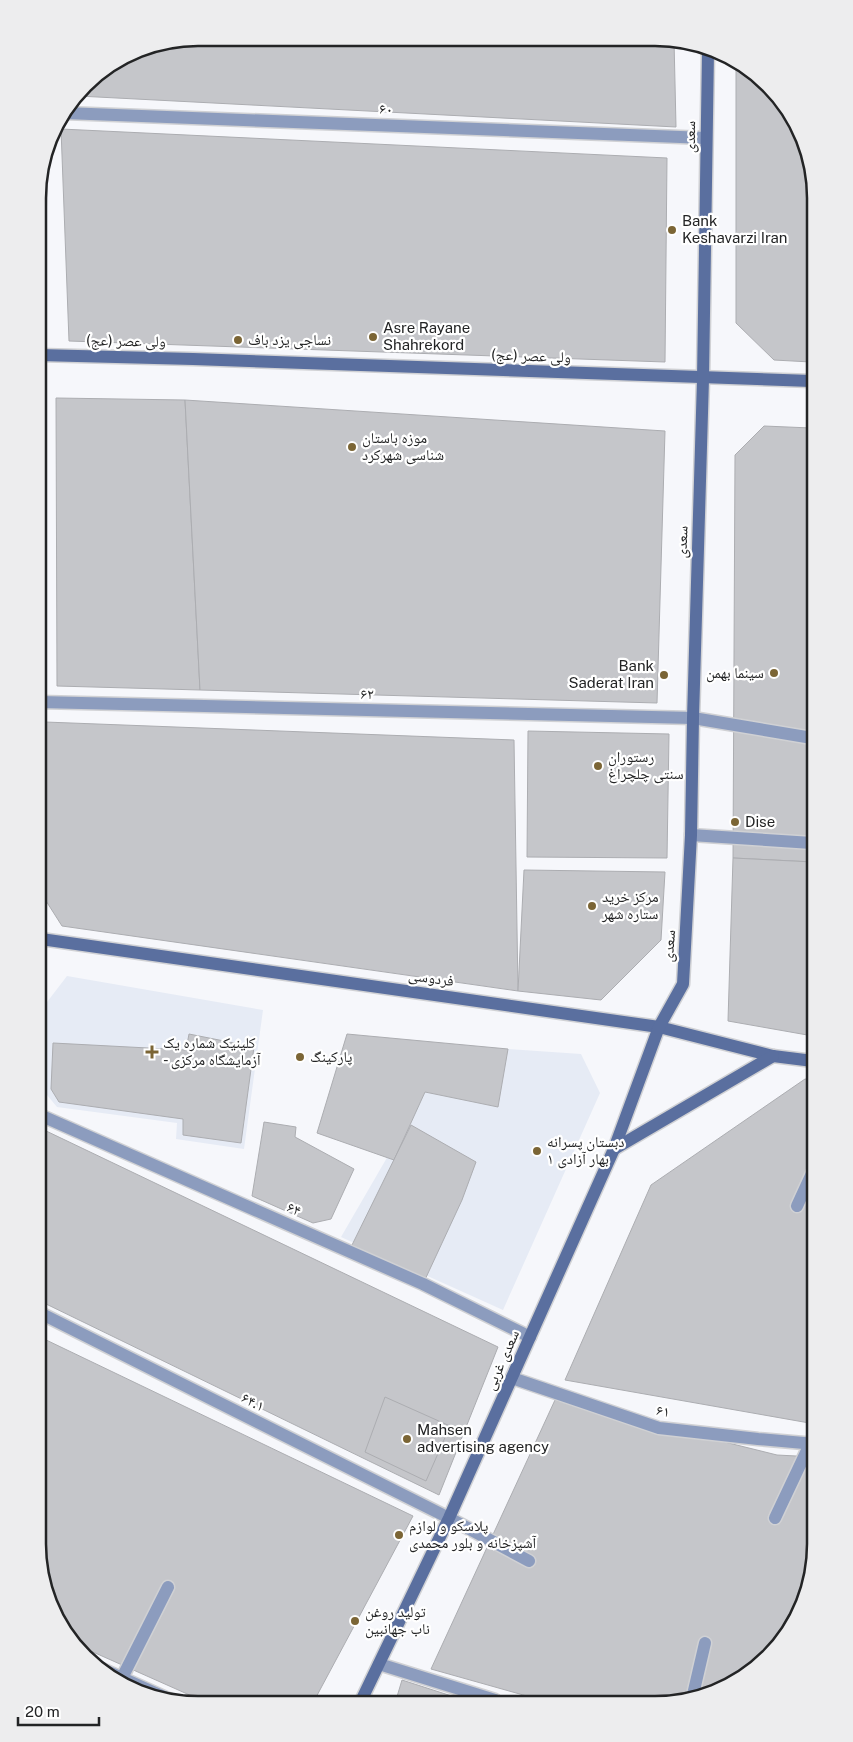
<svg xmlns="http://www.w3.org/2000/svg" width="853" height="1742" font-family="'Public Sans','Noto Naskh Arabic',sans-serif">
<rect width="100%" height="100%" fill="#f6f7fb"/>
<g fill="#e6ebf5">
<path d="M67 976 263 1010 244 1149 176 1139 177 1123 57 1107 47 1095 44 1006Z"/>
<path d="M508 1049 581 1054 600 1093 503 1310 341 1237 425 1092 498 1107Z"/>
</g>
<g fill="#c5c6ca" stroke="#acadb1">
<path d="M198 38 674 40 676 127 78 96 92 78 137 50Z"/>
<path d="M736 65 761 78 794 118 810 156 811 362 774 360 736 323Z"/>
<path d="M61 129 667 158 665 362 69 341Z"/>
<path d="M56 398 185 400 200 690 57 686Z"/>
<path d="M185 400 665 431 657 703 200 690Z"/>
<path d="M764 426 811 428 813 862 733 858 735 455Z"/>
<path d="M45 722 514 740 518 991 62 926 41 893Z"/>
<path d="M528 731 669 734 667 858 527 857Z"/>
<path d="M733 858 813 862V1036L728 1021Z"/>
<path d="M524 870 665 872 661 940 601 1000 518 991Z"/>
<path d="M189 1034 254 1047 241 1143 183 1135V1119L59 1102 51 1089 53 1043 186 1050Z"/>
<path d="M347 1034 508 1049 498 1107 425 1092 394 1160 317 1133Z"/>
<path d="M805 1079 813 1080 815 1424 565 1380 651 1185Z"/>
<path d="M264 1122 296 1127 295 1137 354 1169 331 1219 313 1223 252 1196Z"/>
<path d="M411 1125 476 1162 462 1200 423 1284 352 1245Z"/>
<path d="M42 1129 498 1347 439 1495 42 1302Z"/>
<path d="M42 1338 413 1516 314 1701H203L75 1644 64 1633 43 1586Z"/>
<path d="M385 1397 450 1426 426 1481 365 1452Z"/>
<path d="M555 1400 777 1455 815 1457V1554L803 1605 782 1642 744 1677 697 1699 541 1700 431 1669Z"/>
<path d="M402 1680 464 1700H396Z"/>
</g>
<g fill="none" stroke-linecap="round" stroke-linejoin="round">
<g stroke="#d0d1d4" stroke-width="15">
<g id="service">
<path d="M693 718 812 738"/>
<path d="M691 835 812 843"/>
<path d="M797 1206 814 1169"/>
<path d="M449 1518 529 1561"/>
<path d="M775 1518 810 1444"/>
<path d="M122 1678 168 1587"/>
<path d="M692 1699 705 1643"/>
</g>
</g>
<g stroke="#d0d1d4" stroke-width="15">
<g id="minor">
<path d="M65 113 706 138"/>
<path d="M40 702 693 718"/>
<path d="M42 1116 423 1284 530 1337"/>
<path d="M42 1314 449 1518"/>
<path d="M512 1378 659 1428 758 1439 815 1444"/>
<path d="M379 1664 495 1700"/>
<path d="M102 1669 173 1701"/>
</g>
</g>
<g stroke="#d0d1d4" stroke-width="15">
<g id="secondary">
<path d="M39 218 41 172"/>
<path d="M39 355 193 359 811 381"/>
<path d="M41 939 659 1027 773 1056 813 1061"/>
<path d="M614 1149 773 1056"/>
<path d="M361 1701 449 1518 614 1149 659 1027 683 984 691 835 693 718 703 379 708 52"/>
</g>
</g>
<use href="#service" stroke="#8c9cbe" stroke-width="12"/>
<use href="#minor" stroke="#8c9cbe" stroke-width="12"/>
<use href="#secondary" stroke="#5a6f9f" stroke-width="12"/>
</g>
<g fill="#7b6535" stroke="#fff" stroke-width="2">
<circle cx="672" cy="230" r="5"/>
<circle cx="373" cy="337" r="5"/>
<circle cx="238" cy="340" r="5"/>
<circle cx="352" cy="447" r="5"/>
<circle cx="774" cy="673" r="5"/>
<circle cx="664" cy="675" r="5"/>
<circle cx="598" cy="766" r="5"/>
<circle cx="735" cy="822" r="5"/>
<circle cx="592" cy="906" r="5"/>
<path d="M149.5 1044.5h5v5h5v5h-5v5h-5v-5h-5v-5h5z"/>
<circle cx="300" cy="1057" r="5"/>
<circle cx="537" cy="1151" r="5"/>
<circle cx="407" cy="1439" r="5"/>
<circle cx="399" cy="1535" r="5"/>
<circle cx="355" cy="1621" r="5"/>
</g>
<g text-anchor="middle" stroke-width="4.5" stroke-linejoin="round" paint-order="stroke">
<g font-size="15" fill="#232425" stroke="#fff">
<text transform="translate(386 109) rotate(2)" y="5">۶۰</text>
<text transform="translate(690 137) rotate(-89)" y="5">سعدی</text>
<text transform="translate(126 341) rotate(1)" y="5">ولی عصر (عج)</text>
<text transform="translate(531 356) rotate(2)" y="5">ولی عصر (عج)</text>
<text transform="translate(682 542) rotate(-88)" y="5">سعدی</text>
<text transform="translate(367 694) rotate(1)" y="5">۶۲</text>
<text transform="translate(669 946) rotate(-86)" y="5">سعدی</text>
<text transform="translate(431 978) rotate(8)" y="5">فردوسی</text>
<text transform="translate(294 1209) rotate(24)" y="5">۶۴</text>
<text transform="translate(502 1360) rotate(-66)" y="5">سعدی غربی</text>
<text transform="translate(253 1402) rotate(27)" y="5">۶۴.۱</text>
<text transform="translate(663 1411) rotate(10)" y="5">۶۱</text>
</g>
<g font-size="15" fill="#232425" stroke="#fff" text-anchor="start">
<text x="682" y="226">Bank<tspan x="682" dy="17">Keshavarzi Iran</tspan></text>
<text x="383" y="333">Asre Rayane<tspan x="383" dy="17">Shahrekord</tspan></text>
<text x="248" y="345">نساجی یزد باف</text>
<text x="362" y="443">موزه باستان<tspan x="362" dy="17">شناسی شهرکرد</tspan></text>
<text x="654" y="671" text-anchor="end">Bank<tspan x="654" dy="17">Saderat Iran</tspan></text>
<text x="764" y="678" text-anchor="end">سینما بهمن</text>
<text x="608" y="762">رستوران<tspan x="608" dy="17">سنتی چلچراغ</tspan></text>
<text x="745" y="827">Dise</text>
<text x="602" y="902">مرکز خرید<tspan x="602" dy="17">ستاره شهر</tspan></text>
<text x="163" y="1048">کلینیک شماره یک<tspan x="163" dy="17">- آزمایشگاه مرکزی</tspan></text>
<text x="310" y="1062">پارکینگ</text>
<text x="547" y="1147">دبستان پسرانه<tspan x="547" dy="17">بهار آزادی ۱</tspan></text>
<text x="417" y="1435">Mahsen<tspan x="417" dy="17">advertising agency</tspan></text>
<text x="409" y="1531">پلاسکو و لوازم<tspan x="409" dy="17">آشپزخانه و بلور محمدی</tspan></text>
<text x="365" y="1617">تولید روغن<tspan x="365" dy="17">ناب جهانبین</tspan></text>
</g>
</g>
<path d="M0 0H853V1742H0ZM198 46H655A152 152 0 0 1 807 198V1544A152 152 0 0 1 655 1696H198A152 152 0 0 1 46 1544V198A152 152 0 0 1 198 46Z" fill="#ededee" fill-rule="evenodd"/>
<path fill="none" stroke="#232425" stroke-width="2.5" d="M198 46H655A152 152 0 0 1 807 198V1544A152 152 0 0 1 655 1696H198A152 152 0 0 1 46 1544V198A152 152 0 0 1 198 46Z"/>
<path d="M18 1717v8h81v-8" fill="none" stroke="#232425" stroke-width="2.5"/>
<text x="25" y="1717" font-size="15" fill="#232425" stroke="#ffffff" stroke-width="4" paint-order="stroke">20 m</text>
</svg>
